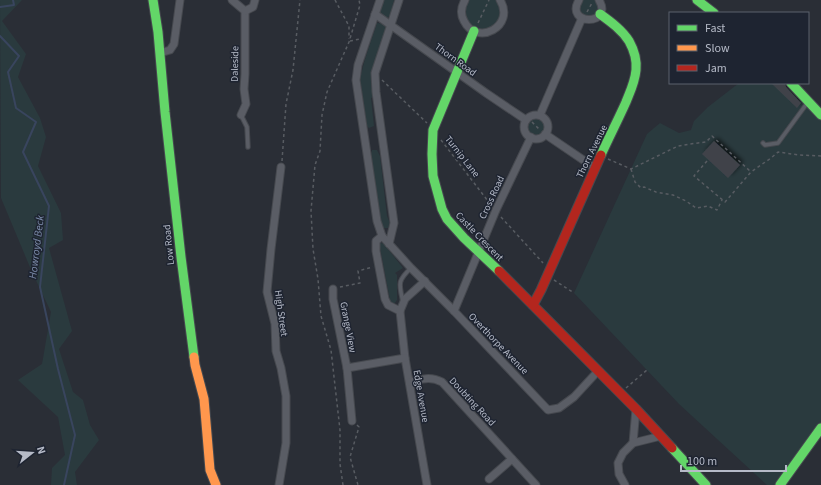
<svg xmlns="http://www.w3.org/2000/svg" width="821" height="485" font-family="'Source Sans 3',sans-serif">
<defs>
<filter id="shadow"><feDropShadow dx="3.5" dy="-3.5" stdDeviation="2" flood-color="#0009"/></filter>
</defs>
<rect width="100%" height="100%" fill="#2a2e36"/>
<g fill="#2a3a3e">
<path d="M0 0H22L2 21 26 54 18 77 40 118 46 137 38 166 61 213 63 240 49 248 72 331 59 349 73 392 83 400 90 425 99 440 75 472 77 485H51L52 468 65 455 58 417 18 380 42 364 51 312 32 272 1 198Z"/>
<path d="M384 0H394C392 5 392 11 390 16L386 18 380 13 381 9Z"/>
<path d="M465 0H500L503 17 486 33 466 24 464 2Z"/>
<path d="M579 0H599V16L581 17Z"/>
<path d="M377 23 385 24 386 27 385 33 375 63 371 81 373 97 371 98 374 126 369 128 367 126 360 78 365 59Z"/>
<path d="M739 83H791L821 115V428L780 485H767L679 404 574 293 647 134 660 123 679 133 691 130 694 121 708 107Z"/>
<circle cx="536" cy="127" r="12"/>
<path d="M372 150H377L380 156 387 216 390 223 388 228H382L380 221 371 154Z"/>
<path d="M381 243 384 244 403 268 395 273 397 275V300L394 304 391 302 390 300 380 248 379 244Z"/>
</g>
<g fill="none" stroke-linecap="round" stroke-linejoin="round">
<g stroke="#39455e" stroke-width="2">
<path d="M0 7 14 5 13 0"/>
<path d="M0 36 19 56 8 72 16 108 36 122 23 152 49 206 40 287 58 369 75 435 64 485"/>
</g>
</g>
<g fill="#3f434a" filter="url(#shadow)">
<path d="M771 83H785L786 87 801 103 797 108Z"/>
<path d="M714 141 740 165 728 178 702 154Z"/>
</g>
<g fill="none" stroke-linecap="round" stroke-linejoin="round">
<g stroke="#46494f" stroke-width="5.5">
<g id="lane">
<path d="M241 115 247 127 248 147"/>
<path d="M763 143 765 145 778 143 808 102"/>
<path d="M403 302C399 284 397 281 411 268"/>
</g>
</g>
<g stroke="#46494f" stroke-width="9">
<g id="street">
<path d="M232 0 245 11V74L244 89 246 104 241 115"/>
<path d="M380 0 358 65 356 80 377 221 382 236 411 268 454 311 548 410 559 408 574 397 598 371"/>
<path d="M465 0C461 7 460 14 464 21 477 47 516 26 500 0"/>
<path d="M579 0C564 26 614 26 599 0"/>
<path d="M245 11 253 7 255 0"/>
<path d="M375 14 486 93 526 120"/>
<path d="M160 53 170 50 174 44 180 0"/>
<path d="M540 115 582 18"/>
<circle cx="536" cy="127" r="12"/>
<path d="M545 134 595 168"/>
<path d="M382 236 376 241V251L385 299 388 305 400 311"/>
<path d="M389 244 394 223 376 92 375 73 399 0"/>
<path d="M425 281 405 299 400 311 405 358 427 485"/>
<path d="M333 289V299L347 368 405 358"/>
<path d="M454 311 496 210 531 137"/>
<path d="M347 368 352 421"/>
<path d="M410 382C423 379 430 376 442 382L536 485"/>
<path d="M633 443 636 409"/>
<path d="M489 479 512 459"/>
<path d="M279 485 286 443V396L281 368 276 351 275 324 267 292 271 249 281 167"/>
<path d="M625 485 619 474 618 463 623 453 633 443 661 436"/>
</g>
</g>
<g stroke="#46494f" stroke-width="11">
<g id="fast">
<path d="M153 0 158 32 165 112 181 257 194 357"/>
<path d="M697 0 714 13"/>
<path d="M600 14C611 22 622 30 629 41 634 50 637 60 636 70 635 82 630 92 626 102 618 120 609 137 601 155"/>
<path d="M474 31 433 130 432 154 433 176 442 209 447 219 464 238 499 271"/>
<path d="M791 83 821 115"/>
<path d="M672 448 706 485"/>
<path d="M780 485 821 428"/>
</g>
</g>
<g stroke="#46494f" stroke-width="11">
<path id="slow" d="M194 357 195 365 204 399 210 470 216 485"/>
</g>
<g stroke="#46494f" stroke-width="11">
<g id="jam">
<path d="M499 271 636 409 672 448"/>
<path d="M533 305 541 290 601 155"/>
</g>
</g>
<g stroke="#585c62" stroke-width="1.5" stroke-dasharray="3 3" stroke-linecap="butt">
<path d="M335 0 349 26V39"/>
<path d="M587 12 592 3"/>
<path d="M478 23 489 0"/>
<path d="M350 41 360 39"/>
<path d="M382 80 427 123"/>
<path d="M532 122 539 129"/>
<path d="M441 140 491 205"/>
<path d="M608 159 631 169 678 146 690 144 706 142 712 136 750 171"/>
<path d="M282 161 286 104 293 70 300 0"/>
<path d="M707 161 694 176 725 202 751 172 771 158 778 152 799 155 821 156"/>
<path d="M631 169 635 182 641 188 644 187 656 192 673 195 686 201 696 208 708 206 717 210 722 200"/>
<path d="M501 217 543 263"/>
<path d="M554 280 574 293"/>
<path d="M340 287 360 283 358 271 373 267"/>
<path d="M626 388 647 370"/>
<path d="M357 425 359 427 350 457 358 485"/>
<path d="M343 485 340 464V430L331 350 321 316 318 279 313 249 311 211 315 165 320 151 322 115 327 92 349 42 360 5 359 0"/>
</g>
<use href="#lane" stroke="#5a5d65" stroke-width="3.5"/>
<use href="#street" stroke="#5a5d65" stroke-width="7"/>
<use href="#fast" stroke="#63d668" stroke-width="9"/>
<use href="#slow" stroke="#ff974d" stroke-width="9"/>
<use href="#jam" stroke="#b3261e" stroke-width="9"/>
</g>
<g text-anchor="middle" stroke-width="3" stroke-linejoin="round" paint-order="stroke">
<g font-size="10" fill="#b5bac7" stroke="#1e2431">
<text transform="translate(456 59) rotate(36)" y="4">Thorn Road</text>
<text transform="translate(234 64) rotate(-89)" y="4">Daleside</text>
<text transform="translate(591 151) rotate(-64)" y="4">Thorn Avenue</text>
<text transform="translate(463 156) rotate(52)" y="4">Turnip Lane</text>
<text transform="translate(491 197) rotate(-65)" y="4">Cross Road</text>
<text transform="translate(480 236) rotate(46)" y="4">Castle Crescent</text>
<text transform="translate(168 245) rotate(-96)" y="4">Low Road</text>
<text transform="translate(282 313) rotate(82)" y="4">High Street</text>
<text transform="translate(349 327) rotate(79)" y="4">Grange View</text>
<text transform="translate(499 343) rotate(46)" y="4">Overthorpe Avenue</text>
<text transform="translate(422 396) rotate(80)" y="4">Edge Avenue</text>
<text transform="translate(473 401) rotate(47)" y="4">Doubting Road</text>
</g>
<g font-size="11" font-style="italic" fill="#7e8ead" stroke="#1e2431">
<text transform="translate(36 247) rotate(-83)" y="4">Howroyd Beck</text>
</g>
</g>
<rect x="669" y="12" width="140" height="72" fill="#1e2431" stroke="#5a606d"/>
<rect x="677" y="25" width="20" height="6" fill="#63d668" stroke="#5a606d"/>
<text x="705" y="32" font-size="12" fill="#b5bac7">Fast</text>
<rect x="677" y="45" width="20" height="6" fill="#ff974d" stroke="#5a606d"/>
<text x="705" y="52" font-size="12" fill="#b5bac7">Slow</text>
<rect x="677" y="65" width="20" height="6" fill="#b3261e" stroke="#5a606d"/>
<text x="705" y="72" font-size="12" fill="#b5bac7">Jam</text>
<g transform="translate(32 453) rotate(73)" stroke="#1e2431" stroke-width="3" paint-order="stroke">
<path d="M0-3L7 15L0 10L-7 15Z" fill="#b5bac7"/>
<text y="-6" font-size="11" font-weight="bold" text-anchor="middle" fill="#b5bac7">N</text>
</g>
<path d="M681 465v6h105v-6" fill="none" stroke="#b5bac7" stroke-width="2"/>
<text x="687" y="465" font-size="12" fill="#b5bac7" stroke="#1e2431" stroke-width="3" paint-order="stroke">100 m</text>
</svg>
